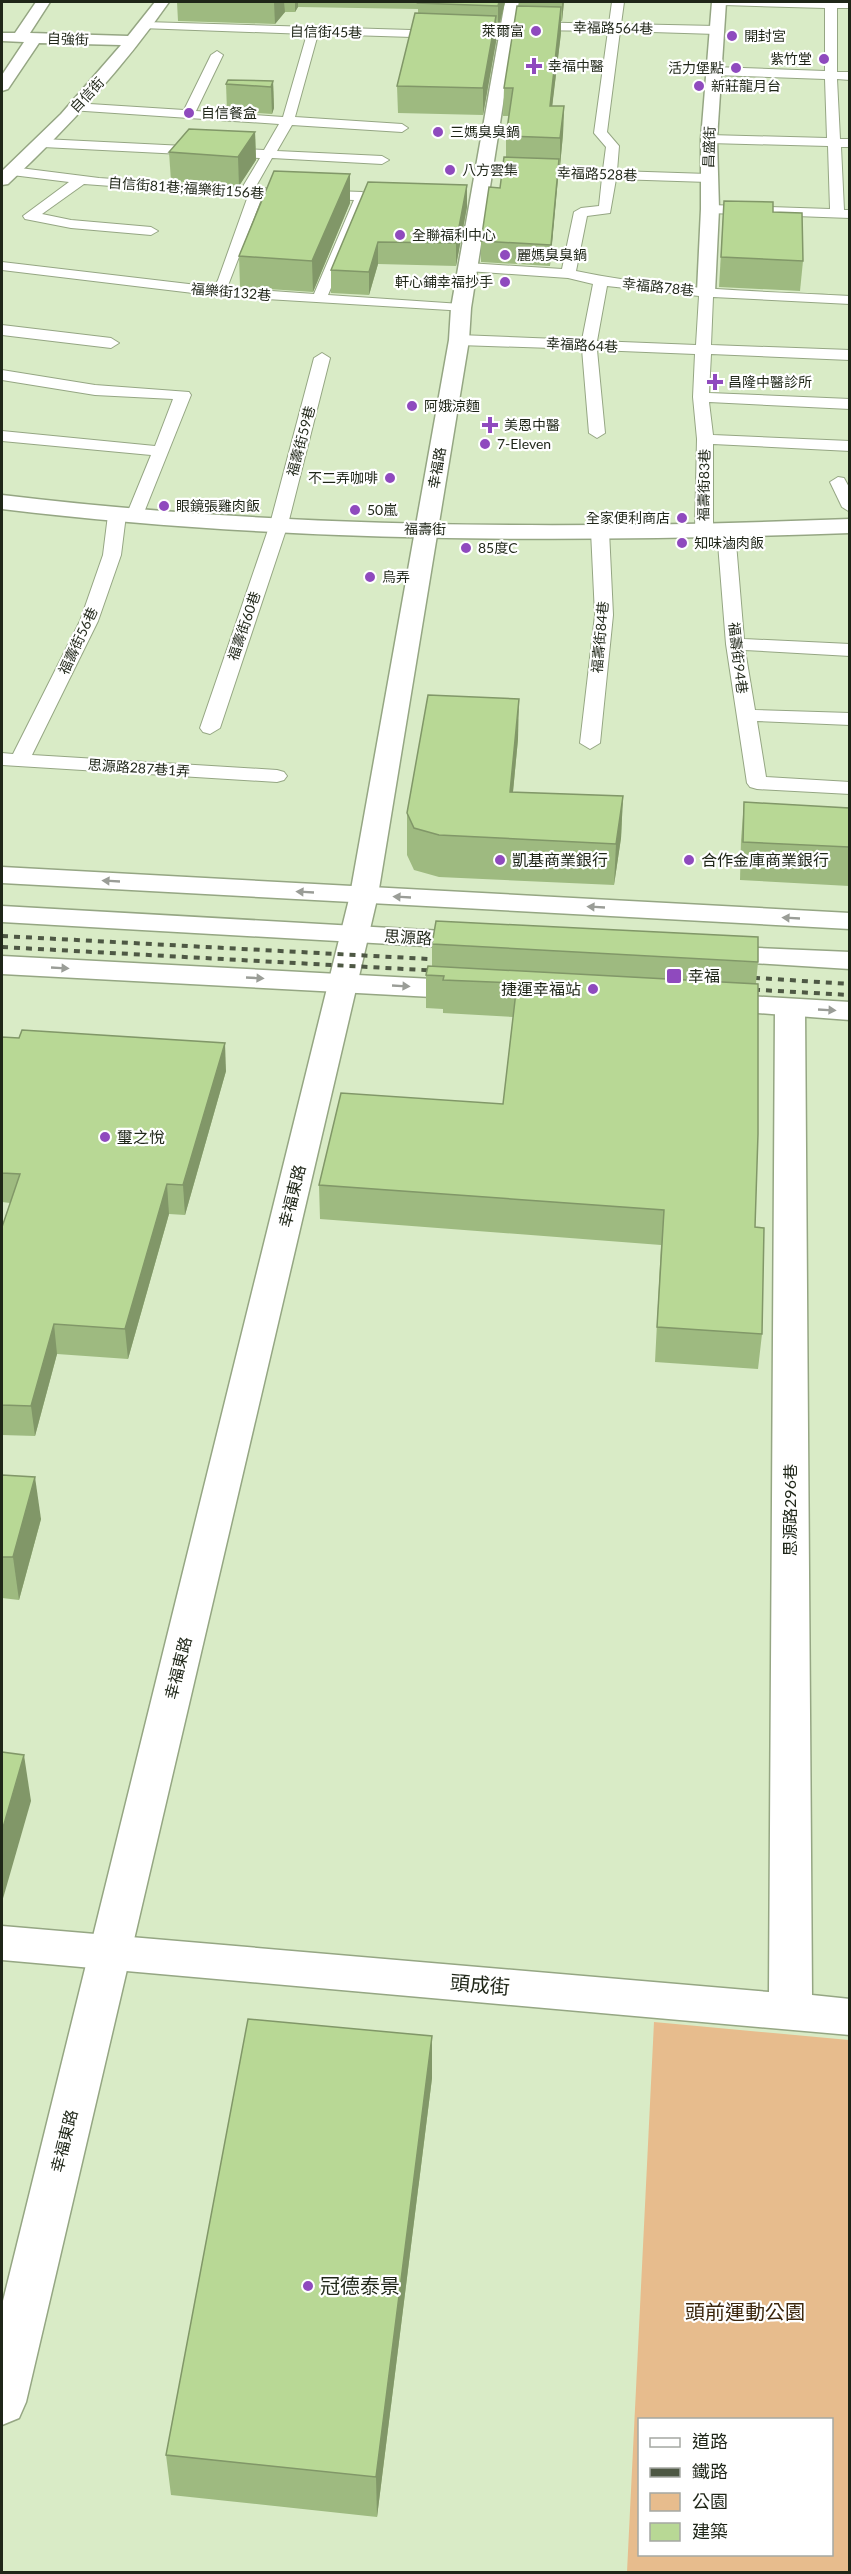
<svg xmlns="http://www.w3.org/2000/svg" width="851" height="2574" font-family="Lato,'Noto Sans TC',sans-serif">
<rect width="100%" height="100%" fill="#d9ebc6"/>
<path fill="#e7bc8d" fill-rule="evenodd" d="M654 2022 849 2040V2572H627ZM640 2420H832V2554H640Z"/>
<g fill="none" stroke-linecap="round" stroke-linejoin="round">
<g stroke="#95a683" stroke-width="2">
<g id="service">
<path d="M612 2H624L621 24 716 26 722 30 716 34 620 31 607 132 619 146 617 171 708 174 715 178 708 182 616 179 610 213 587 216 576 271C665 290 759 291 850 296V304L713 297 711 345 850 350V360L711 354 709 393 850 399V409L709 402 713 435 850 441V451L713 444V530L704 535 695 530 697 439 693 397 695 354 597 350 605 433 597 438 589 433 582 349 459 345 451 340 459 335 582 340 593 284 568 278 468 271 461 267 468 263 562 269 574 212 581 208 599 206 602 178 486 174 479 170 486 166 603 170 606 147 594 133 608 31 528 30 522 26 528 22 609 24ZM607 286 699 296 696 345 597 341Z"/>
<path d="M718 2H850V8H837V72H850V80L837 79 840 139H850V147H841L844 210H850V218L710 213 703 209 710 205 830 209 828 146 709 143 703 139 709 135 827 138 825 79 714 75 708 71 714 67 825 71V8L723 5Z"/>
<path d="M145 22 511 33 513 36 507 40 318 34 295 117 402 124 408 128 402 132 292 125 277 151 382 156 389 160 382 164 272 158 255 188 362 192 369 196 328 295 461 304 466 305 468 308 466 311 218 296 2 270V262L214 287 218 280 248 196 84 184 42 214 71 220 151 227 158 231 151 235 71 228 25 219 23 216 69 182 12 175 5 171 12 167 99 178 242 188 260 158 43 147 37 143 43 139 264 150 279 124 70 110V104L74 103 184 110 211 55 217 51 223 55 196 111 283 117 307 34 141 28V24ZM262 197 354 200 314 294 227 288Z"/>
<path d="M2 325 111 338 119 343 111 348 2 335Z"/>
<path d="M322 353 330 358 288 524 220 728 210 734 203 732 200 728 270 524 314 358Z"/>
<path d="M2 370 95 385 189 392 191 395 141 520H129L126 516 151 455 2 441V431L155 446 173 399 95 395 2 380Z"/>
<path d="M838 477 844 478 850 489V512L842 507 830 482Z"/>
<path d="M117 510 126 515 121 555 98 621 32 755 277 770 284 772 287 776 284 780 277 782 2 765V753L13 754 80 621 103 555 108 515Z"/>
<path d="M600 526 609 531 613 615 600 743 590 749 580 743 595 615 591 531Z"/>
<path d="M726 526 735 531 744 639 850 644V656L745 650 755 710 850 713V725L757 721 766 777 850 782V794L757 789 750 787 747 783 726 644 717 531Z"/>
</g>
</g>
<g stroke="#95a683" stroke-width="3">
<g id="minor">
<path d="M36 2H50L30 33 128 36 155 2H169C123 68 68 128 8 184L2 185V171L61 114 121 45 39 43 8 89 2 91V75L24 42 2 41V33H15Z"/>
<path d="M712 2H726L717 139 719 209 715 292 706 298 697 292 701 209V139Z"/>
<path d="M2 495C282 529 568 530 850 519V533C568 543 282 543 2 509Z"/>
<path d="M790 999 800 1002 805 1008 812 1995 850 1999V2035L2 1960V1926L769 1992 775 1008 780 1002Z"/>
</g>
</g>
<g stroke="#95a683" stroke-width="3">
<path id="tertiary" d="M505 2H519L471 308 469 340 378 895 26 2402 19 2418 2 2425V2305L350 895 449 340 451 308Z"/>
</g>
<g stroke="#95a683" stroke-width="3">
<g id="secondary">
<path d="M2 867 850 913V929L2 883Z"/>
<path d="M2 906 479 933 489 935 493 941 489 947 479 949 2 922Z"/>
<path d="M713 946 850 952V969L703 960 699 954 703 948Z"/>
<path d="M2 956 470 981 480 984 484 990 480 996 470 999 2 974Z"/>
<path d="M714 994 850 1002V1020L704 1009 700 1003 704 997Z"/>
</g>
</g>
<use href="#service" fill="#fff" fill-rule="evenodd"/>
<use href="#minor" fill="#fff" fill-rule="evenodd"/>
<use href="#tertiary" fill="#fff" fill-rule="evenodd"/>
<use href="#secondary" fill="#fff" fill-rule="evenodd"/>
<g stroke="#4e5844" stroke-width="4" stroke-dasharray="6 6" stroke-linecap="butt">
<path d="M2 936 448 960"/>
<path d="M2 947 442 971"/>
<path d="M742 977 850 984"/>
<path d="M742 989 850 995"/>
</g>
</g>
<g fill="#9eba80">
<path d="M177 2H505L498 30H496V42L483 115 398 113 397 86 418 13V9L298 7 295 12H285L275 24 178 21Z"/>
<path d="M519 2H564L562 21H561V33L552 106H564L563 134 560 166H558L550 266 481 262V241L500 188 506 157V136L509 116H503L504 88Z"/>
<path d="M273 81 274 108 272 114 227 111 226 84Z"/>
<path d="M255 132 256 160 239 186 171 181 169 152Z"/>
<path d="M350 174V203L313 292 240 287 239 256Z"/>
<path d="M467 185V207L456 266 378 264 369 295 331 293V270Z"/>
<path d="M724 201 773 212 803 261 800 291 719 287Z"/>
<path d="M518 739 513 792 623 796 621 838 614 885 439 877 414 870 407 855V813Z"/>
<path d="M744 802 849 808V886L740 880 741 840Z"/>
<path d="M432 944 758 962 756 983 755 1227 762 1334 758 1369 655 1362 661 1245 320 1219 319 1185 503 1104 513 1017 443 1013V1009L426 1008V975L432 966Z"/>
<path d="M2 1037 226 1071 185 1215 169 1214 128 1359 57 1354 35 1436 2 1435V1227L10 1203 2 1202Z"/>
<path d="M2 1475 41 1519 19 1600 2 1598Z"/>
<path d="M432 2036V2078L377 2517 171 2495 166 2455Z"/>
</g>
<g fill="#819768">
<path d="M274 2H284L285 12 275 24Z"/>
<path d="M295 2H298V7L295 12Z"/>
<path d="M499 2H505L498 30V6Z"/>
<path d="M562 2H564L562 21Z"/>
<path d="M561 7V33L549 133 550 106Z"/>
<path d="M496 16V42L483 115V88Z"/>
<path d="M273 81 274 108 272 114 271 87Z"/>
<path d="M564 106 563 134 560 166V138Z"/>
<path d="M255 132 256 160 239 186 238 157Z"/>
<path d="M559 159 558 179 550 266 551 245Z"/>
<path d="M350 174V203L313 292 312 261Z"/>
<path d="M467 185V207L456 266V243Z"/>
<path d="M378 242V264L369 295V272Z"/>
<path d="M519 699 518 739 509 833 510 792Z"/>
<path d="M623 796 621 838 614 885 616 844Z"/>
<path d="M225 1043 226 1071 185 1215 183 1185Z"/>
<path d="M167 1184 169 1214 128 1359 125 1329Z"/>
<path d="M54 1324 57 1354 35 1436 31 1406Z"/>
<path d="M35 1477 41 1519 19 1600 13 1557Z"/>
<path d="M24 1755 31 1801 2 1902V1831Z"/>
<path d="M432 2036V2078L377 2517 376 2477Z"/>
</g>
<g fill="#b8d895" stroke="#819768" stroke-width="1.5">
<path d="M419 2H499L498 6 418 3Z"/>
<path d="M517 6 561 7 550 106H564L560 138 506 136 513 88H504Z"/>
<path d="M415 13 496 16 483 88 397 86Z"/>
<path d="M228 80 273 81 271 87 226 84Z"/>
<path d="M189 129 255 132 238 157 169 152Z"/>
<path d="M504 157 559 159 551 245 481 241 489 187 500 188Z"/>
<path d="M274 171 350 174 312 261 239 256Z"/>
<path d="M368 182 467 185 456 243 378 242 369 272 331 270Z"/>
<path d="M724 201 773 202V212L802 213 803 261 721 257Z"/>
<path d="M428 695 519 699 510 792 623 796 616 844 439 835 414 828 407 813Z"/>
<path d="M744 802 849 808V847L743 842Z"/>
<path d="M436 921 758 937V962L432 944Z"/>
<path d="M428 966 758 984V1134L755 1227 764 1228 762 1334 657 1327 664 1210 319 1185 341 1093 503 1104 517 983 443 980 444 976 426 975Z"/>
<path d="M22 1030 225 1043 183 1185 167 1184 125 1329 54 1324 31 1406 2 1405V1227L20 1174 2 1173V1037L19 1038Z"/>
<path d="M2 1475 35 1477 13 1557H2Z"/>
<path d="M2 1752 24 1755 2 1831Z"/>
<path d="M248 2019 432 2036 376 2477 166 2455Z"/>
</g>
<defs><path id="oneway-solid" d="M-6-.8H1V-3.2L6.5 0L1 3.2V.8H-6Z" transform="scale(1.5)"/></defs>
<g fill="#9a9d97">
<use href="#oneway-solid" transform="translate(111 881) rotate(-177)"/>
<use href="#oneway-solid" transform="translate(305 892) rotate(-177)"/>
<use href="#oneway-solid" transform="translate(402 897) rotate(-177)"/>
<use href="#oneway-solid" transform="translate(596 907) rotate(-177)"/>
<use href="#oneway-solid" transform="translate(791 918) rotate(-177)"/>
<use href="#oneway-solid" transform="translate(60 968) rotate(3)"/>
<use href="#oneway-solid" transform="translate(255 978) rotate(3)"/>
<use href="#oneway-solid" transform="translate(401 986) rotate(3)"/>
<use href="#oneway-solid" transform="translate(827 1010) rotate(3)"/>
</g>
<g fill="#8f4abe" stroke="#fff" stroke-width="2">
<circle cx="536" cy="31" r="6"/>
<circle cx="732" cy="36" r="6"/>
<circle cx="824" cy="59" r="6"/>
<path d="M531 57h6v6h6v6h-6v6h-6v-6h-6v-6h6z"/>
<circle cx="736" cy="68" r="6"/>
<circle cx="699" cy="86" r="6"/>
<circle cx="189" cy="113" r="6"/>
<circle cx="438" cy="132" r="6"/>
<circle cx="450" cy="170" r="6"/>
<circle cx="400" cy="235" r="6"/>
<circle cx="505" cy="255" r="6"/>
<circle cx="505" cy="282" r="6"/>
<path d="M712 373h6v6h6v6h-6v6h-6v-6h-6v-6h6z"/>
<circle cx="412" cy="406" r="6"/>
<path d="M487 416h6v6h6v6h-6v6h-6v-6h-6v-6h6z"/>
<circle cx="485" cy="444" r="6"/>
<circle cx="390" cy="478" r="6"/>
<circle cx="164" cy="506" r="6"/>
<circle cx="355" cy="510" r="6"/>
<circle cx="682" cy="518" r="6"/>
<circle cx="682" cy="543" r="6"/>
<circle cx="466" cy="548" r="6"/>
<circle cx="370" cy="577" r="6"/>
<circle cx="500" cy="860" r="6"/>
<circle cx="689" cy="860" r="6"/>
<rect x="666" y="968" width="16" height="16" rx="3"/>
<circle cx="593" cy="989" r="6"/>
<circle cx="105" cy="1137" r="6"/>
<circle cx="308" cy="2286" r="6"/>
</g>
<g text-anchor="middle" stroke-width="4.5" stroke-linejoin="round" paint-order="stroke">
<g font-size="14" fill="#1f2618" stroke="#fff">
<text transform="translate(613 28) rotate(1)" y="5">幸福路564巷</text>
<text transform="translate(326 32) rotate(1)" y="5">自信街45巷</text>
<text transform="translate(68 39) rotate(2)" y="5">自強街</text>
<text transform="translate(87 95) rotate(-47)" y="5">自信街</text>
<text transform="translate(709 147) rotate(-88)" y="5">昌盛街</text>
<text transform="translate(597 174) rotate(2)" y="5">幸福路528巷</text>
<text transform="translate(186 188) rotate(4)" y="5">自信街81巷;福樂街156巷</text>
<text transform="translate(658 287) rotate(6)" y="5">幸福路78巷</text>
<text transform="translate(231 292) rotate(5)" y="5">福樂街132巷</text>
<text transform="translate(582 345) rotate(3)" y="5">幸福路64巷</text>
<text transform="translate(301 441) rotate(-75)" y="5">福壽街59巷</text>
<text transform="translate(437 468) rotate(-80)" y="5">幸福路</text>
<text transform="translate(704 485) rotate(-89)" y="5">福壽街83巷</text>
<text transform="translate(425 529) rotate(1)" y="5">福壽街</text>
<text transform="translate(244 626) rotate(-71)" y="5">福壽街60巷</text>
<text transform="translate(600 637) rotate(-85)" y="5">福壽街84巷</text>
<text transform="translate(78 641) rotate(-65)" y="5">福壽街56巷</text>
<text transform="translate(738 658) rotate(83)" y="5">福壽街94巷</text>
<text transform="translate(139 768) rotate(4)" y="5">思源路287巷1弄</text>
</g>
<g font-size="14" fill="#1f2618" stroke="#fff" text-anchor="start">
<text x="524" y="36" text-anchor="end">萊爾富</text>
<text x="744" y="41">開封宮</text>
<text x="812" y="64" text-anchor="end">紫竹堂</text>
<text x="548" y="71">幸福中醫</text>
<text x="724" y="73" text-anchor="end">活力堡點</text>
<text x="711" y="91">新莊龍月台</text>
<text x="201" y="118">自信餐盒</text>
<text x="450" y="137">三媽臭臭鍋</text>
<text x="462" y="175">八方雲集</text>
<text x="412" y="240">全聯福利中心</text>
<text x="517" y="260">麗媽臭臭鍋</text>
<text x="493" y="287" text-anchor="end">軒心鋪幸福抄手</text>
<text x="728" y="387">昌隆中醫診所</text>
<text x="424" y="411">阿娥涼麵</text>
<text x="504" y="430">美恩中醫</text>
<text x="497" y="449">7-Eleven</text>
<text x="378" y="483" text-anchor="end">不二弄咖啡</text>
<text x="176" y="511">眼鏡張雞肉飯</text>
<text x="367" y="515">50嵐</text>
<text x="670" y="523" text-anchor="end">全家便利商店</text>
<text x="694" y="548">知味滷肉飯</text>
<text x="478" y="553">85度C</text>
<text x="382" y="582">烏弄</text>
</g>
<g font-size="16" fill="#1f2618" stroke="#fff" text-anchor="start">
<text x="512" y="866">凱基商業銀行</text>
<text x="701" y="866">合作金庫商業銀行</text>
<text x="688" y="982">幸福</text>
<text x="581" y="995" text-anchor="end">捷運幸福站</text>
<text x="117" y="1143">璽之悅</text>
</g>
<g font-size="16" fill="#1f2618" stroke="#fff">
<text transform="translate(408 937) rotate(3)" y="6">思源路</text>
<text transform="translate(292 1196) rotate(-76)" y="6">幸福東路</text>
<text transform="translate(790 1510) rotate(-90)" y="6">思源路296巷</text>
<text transform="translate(178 1668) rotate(-76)" y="6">幸福東路</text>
<text transform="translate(64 2141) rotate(-76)" y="6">幸福東路</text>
</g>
<g font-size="20" fill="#1f2618" stroke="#fff">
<text transform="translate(480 1985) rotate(5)" y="7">頭成街</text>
</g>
<g font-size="20" fill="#1f2618" stroke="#fff" text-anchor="start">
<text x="320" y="2293">冠德泰景</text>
</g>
<g font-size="20" fill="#3b260c" stroke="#fff">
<text x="745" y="2319">頭前運動公園</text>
</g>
</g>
<rect width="851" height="2574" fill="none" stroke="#1f2618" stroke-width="6"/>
<rect x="638" y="2418" width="195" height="138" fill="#ffffff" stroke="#a5a8a3" stroke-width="1.5"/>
<rect x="650" y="2438" width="30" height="9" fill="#ffffff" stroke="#a5a8a3" stroke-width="1.5"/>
<text x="692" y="2448" font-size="18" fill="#1f2618">道路</text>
<rect x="650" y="2468" width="30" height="9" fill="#4e5844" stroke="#a5a8a3" stroke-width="1.5"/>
<text x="692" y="2478" font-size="18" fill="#1f2618">鐵路</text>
<rect x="650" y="2493" width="30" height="18" fill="#e7bc8d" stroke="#a5a8a3" stroke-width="1.5"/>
<text x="692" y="2508" font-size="18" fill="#1f2618">公園</text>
<rect x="650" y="2523" width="30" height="18" fill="#b8d895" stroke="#a5a8a3" stroke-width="1.5"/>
<text x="692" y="2538" font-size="18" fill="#1f2618">建築</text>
</svg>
